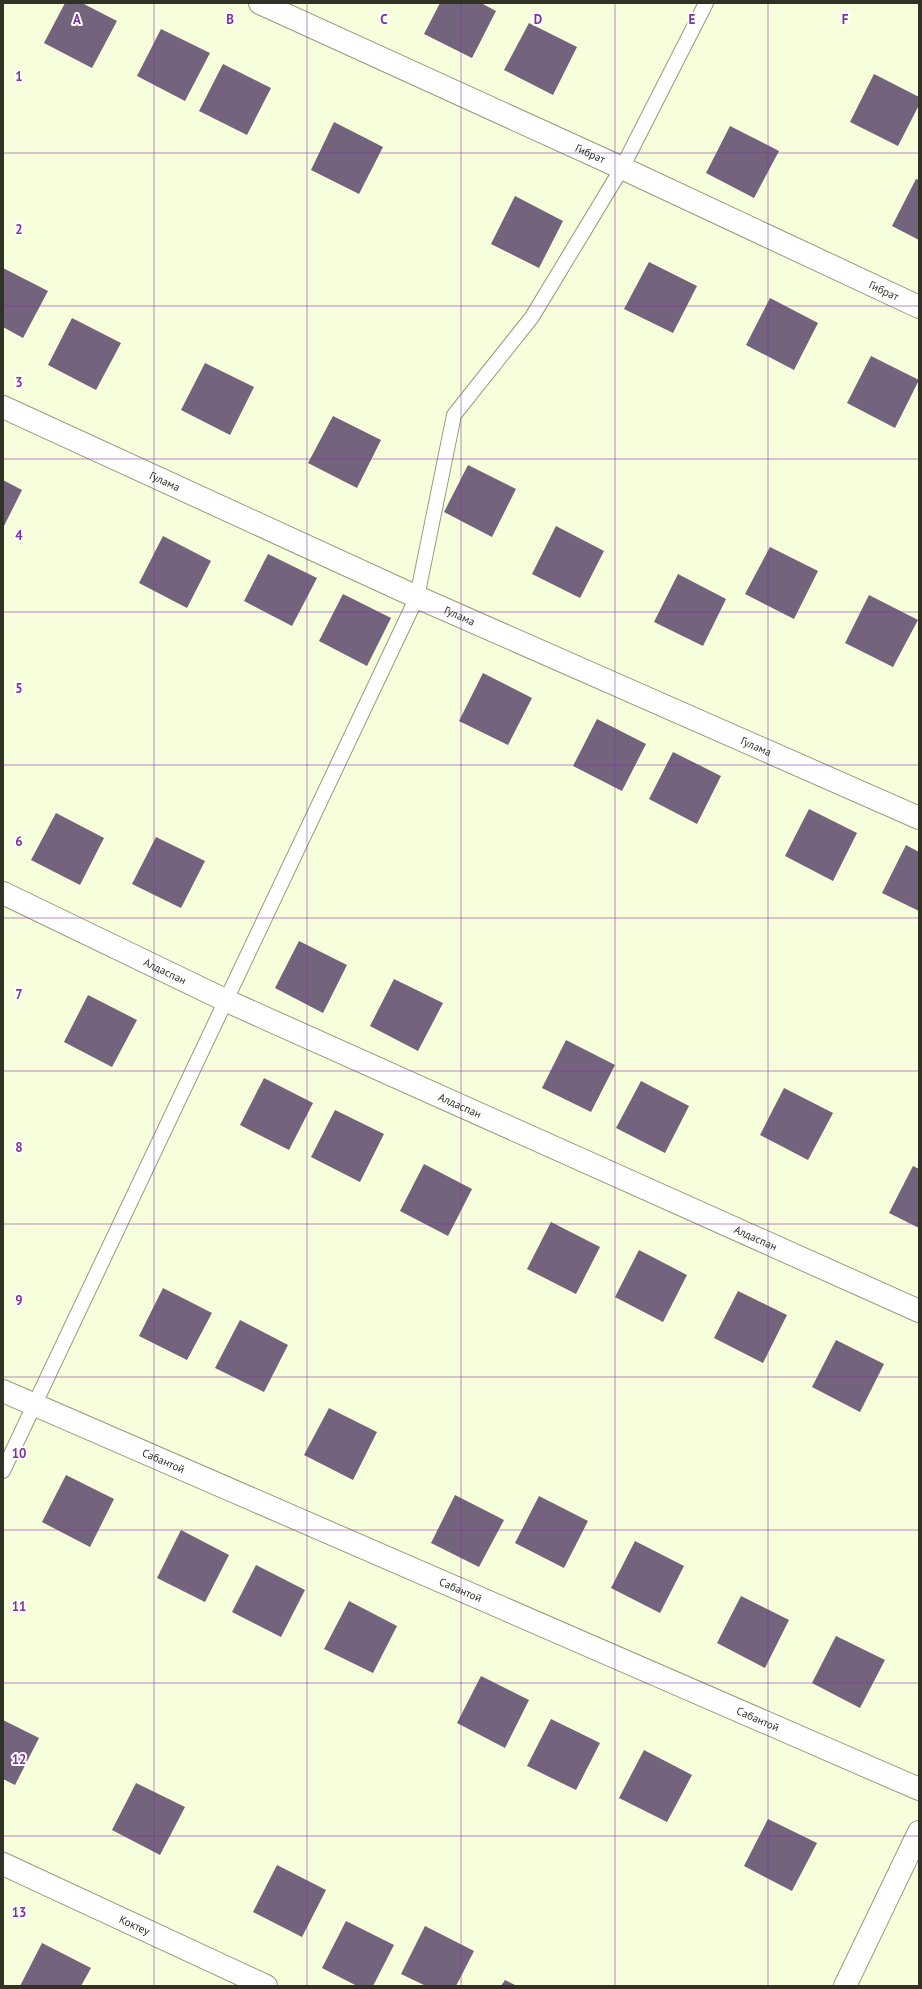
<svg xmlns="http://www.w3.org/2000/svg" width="922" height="1989" font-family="'PT Sans',sans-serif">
<rect width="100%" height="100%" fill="#f6fedc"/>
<g fill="#74637d">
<path d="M65 3H82L117 21 92 68 44 43Z"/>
<path d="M440 3H481L496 11 472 58 424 34Z"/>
<path d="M529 23 577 47 553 95 504 70Z"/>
<path d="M161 29 210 53 185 101 137 76Z"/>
<path d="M223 64 271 88 247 135 199 111Z"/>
<path d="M874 74 919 97V105L898 146 850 122Z"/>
<path d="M334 122 383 147 359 194 311 170Z"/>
<path d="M730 126 779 151 754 198 706 173Z"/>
<path d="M916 179 919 180V240L892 226Z"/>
<path d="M515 196 563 221 539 268 491 244Z"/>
<path d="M649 262 697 286 673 333 624 309Z"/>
<path d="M3 268 48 291 23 338 3 327Z"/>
<path d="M770 298 818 323 794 370 746 345Z"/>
<path d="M72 318 121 343 96 390 48 365Z"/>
<path d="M871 356 919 380 895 428 847 403Z"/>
<path d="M205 363 254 387 230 435 181 410Z"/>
<path d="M333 416 381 440 357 488 308 463Z"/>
<path d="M468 465 516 489 492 537 444 512Z"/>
<path d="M3 480 22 490 3 528Z"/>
<path d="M556 526 604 551 580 598 532 574Z"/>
<path d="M163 536 211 561 187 608 139 583Z"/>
<path d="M770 547 818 571 794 619 745 594Z"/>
<path d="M268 554 317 578 292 626 244 601Z"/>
<path d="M678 574 726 599 703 646 654 622Z"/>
<path d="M343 594 391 618 367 666 319 641Z"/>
<path d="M869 595 918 620 893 667 845 643Z"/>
<path d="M483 673 532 698 508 745 459 721Z"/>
<path d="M597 719 646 744 622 791 573 766Z"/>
<path d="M673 752 721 776 697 824 649 799Z"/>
<path d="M809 809 857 833 833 881 785 856Z"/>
<path d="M56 813 104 838 80 885 31 860Z"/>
<path d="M156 837 205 861 181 908 132 884Z"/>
<path d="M906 845 919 852V911L882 893Z"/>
<path d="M299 941 347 965 323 1013 275 988Z"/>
<path d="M394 979 443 1003 418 1051 370 1026Z"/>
<path d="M88 995 137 1020 112 1067 64 1042Z"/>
<path d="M566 1040 615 1065 591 1112 542 1088Z"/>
<path d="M264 1078 313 1103 289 1150 240 1125Z"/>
<path d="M641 1081 689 1106 665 1153 616 1128Z"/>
<path d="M784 1088 833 1113 808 1160 760 1135Z"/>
<path d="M335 1110 384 1134 360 1182 311 1157Z"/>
<path d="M424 1164 472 1189 448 1236 400 1211Z"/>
<path d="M913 1166 919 1169V1228L889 1213Z"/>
<path d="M551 1222 600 1247 576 1294 527 1269Z"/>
<path d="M639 1250 687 1275 663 1322 615 1297Z"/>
<path d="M163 1288 212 1313 187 1360 139 1336Z"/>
<path d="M738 1291 787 1315 763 1363 714 1338Z"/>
<path d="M240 1320 288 1345 264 1392 215 1368Z"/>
<path d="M836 1340 884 1364 860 1412 812 1387Z"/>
<path d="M329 1408 377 1432 353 1480 304 1455Z"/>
<path d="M66 1475 114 1499 90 1547 42 1522Z"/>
<path d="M455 1495 504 1520 479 1567 431 1543Z"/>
<path d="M539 1496 588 1521 564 1568 515 1543Z"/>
<path d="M181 1530 229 1555 205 1602 157 1578Z"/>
<path d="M635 1541 684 1566 660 1613 611 1588Z"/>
<path d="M256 1565 305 1590 281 1637 232 1612Z"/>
<path d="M741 1596 789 1620 765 1668 717 1643Z"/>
<path d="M349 1601 397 1626 373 1673 324 1649Z"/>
<path d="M836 1636 885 1660 860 1708 812 1683Z"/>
<path d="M481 1676 529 1700 505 1748 457 1723Z"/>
<path d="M551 1719 600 1743 576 1790 527 1766Z"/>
<path d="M3 1720 39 1738 15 1785 3 1779Z"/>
<path d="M644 1750 692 1775 667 1822 619 1798Z"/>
<path d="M136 1783 185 1807 160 1855 112 1830Z"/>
<path d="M768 1819 817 1843 792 1891 744 1866Z"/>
<path d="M277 1865 326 1890 302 1937 253 1912Z"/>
<path d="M346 1921 394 1945 373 1986H357L322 1968Z"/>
<path d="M425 1926 474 1951 456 1986H426L401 1974Z"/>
<path d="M42 1943 91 1968 81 1986H20Z"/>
<path d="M505 1980 517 1986H501Z"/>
</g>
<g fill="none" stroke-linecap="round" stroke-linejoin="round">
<g stroke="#959c7d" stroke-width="16">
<path id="lane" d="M3 1471 417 597 454 415 532 317 622 168 706 3"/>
</g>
<g stroke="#959c7d" stroke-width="24">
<g id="street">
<path id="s1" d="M260 3 622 168 919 307"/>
<path id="s2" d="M3 407 417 597 919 818"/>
<path id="s3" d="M3 893 227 1001 919 1311"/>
<path id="s4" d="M3 1391 919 1789"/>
<path id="s5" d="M3 1864 266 1986"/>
<path d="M845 1986 919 1832"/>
</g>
</g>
<use href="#lane" stroke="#fff" stroke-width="14"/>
<use href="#street" stroke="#fff" stroke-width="22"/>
</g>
<path fill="none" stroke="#8130a0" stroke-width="1" stroke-opacity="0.55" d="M154 3V1986M307 3V1986M461 3V1986M615 3V1986M768 3V1986M3 153H919M3 306H919M3 459H919M3 612H919M3 765H919M3 918H919M3 1071H919M3 1224H919M3 1377H919M3 1530H919M3 1683H919M3 1836H919"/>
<g text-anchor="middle" stroke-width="4" stroke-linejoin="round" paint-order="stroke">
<g font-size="11" fill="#2f3225" stroke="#fff">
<text dy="4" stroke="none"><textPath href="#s1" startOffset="363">Гибрат</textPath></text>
<text dy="4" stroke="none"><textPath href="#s1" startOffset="687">Гибрат</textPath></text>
<text dy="4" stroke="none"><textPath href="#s2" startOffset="178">Гулама</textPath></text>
<text dy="4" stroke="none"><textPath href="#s2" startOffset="502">Гулама</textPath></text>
<text dy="4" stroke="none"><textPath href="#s2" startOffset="826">Гулама</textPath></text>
<text dy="4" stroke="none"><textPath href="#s3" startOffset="180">Алдаспан</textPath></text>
<text dy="4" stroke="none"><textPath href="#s3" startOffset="504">Алдаспан</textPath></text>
<text dy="4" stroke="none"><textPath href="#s3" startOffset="828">Алдаспан</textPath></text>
<text dy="4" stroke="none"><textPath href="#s4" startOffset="175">Сабантой</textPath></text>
<text dy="4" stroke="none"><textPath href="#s4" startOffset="499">Сабантой</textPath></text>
<text dy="4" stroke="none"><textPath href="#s4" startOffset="823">Сабантой</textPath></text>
<text dy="4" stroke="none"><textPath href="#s5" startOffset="145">Коктеу</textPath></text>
</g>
</g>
<g font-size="13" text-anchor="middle" font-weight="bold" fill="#8130a0" stroke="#fff" stroke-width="4" stroke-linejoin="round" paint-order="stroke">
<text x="77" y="24">A</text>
<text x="230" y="24">B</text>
<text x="384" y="24">C</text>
<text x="538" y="24">D</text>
<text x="692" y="24">E</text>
<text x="845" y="24">F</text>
<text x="19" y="81">1</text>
<text x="19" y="234">2</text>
<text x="19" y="387">3</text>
<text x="19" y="540">4</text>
<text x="19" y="693">5</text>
<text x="19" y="846">6</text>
<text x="19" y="999">7</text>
<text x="19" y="1152">8</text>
<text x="19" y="1305">9</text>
<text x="19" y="1458">10</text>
<text x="19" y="1611">11</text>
<text x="19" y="1764">12</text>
<text x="19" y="1917">13</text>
</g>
<rect width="922" height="1989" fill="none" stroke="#2f3225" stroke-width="8"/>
</svg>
